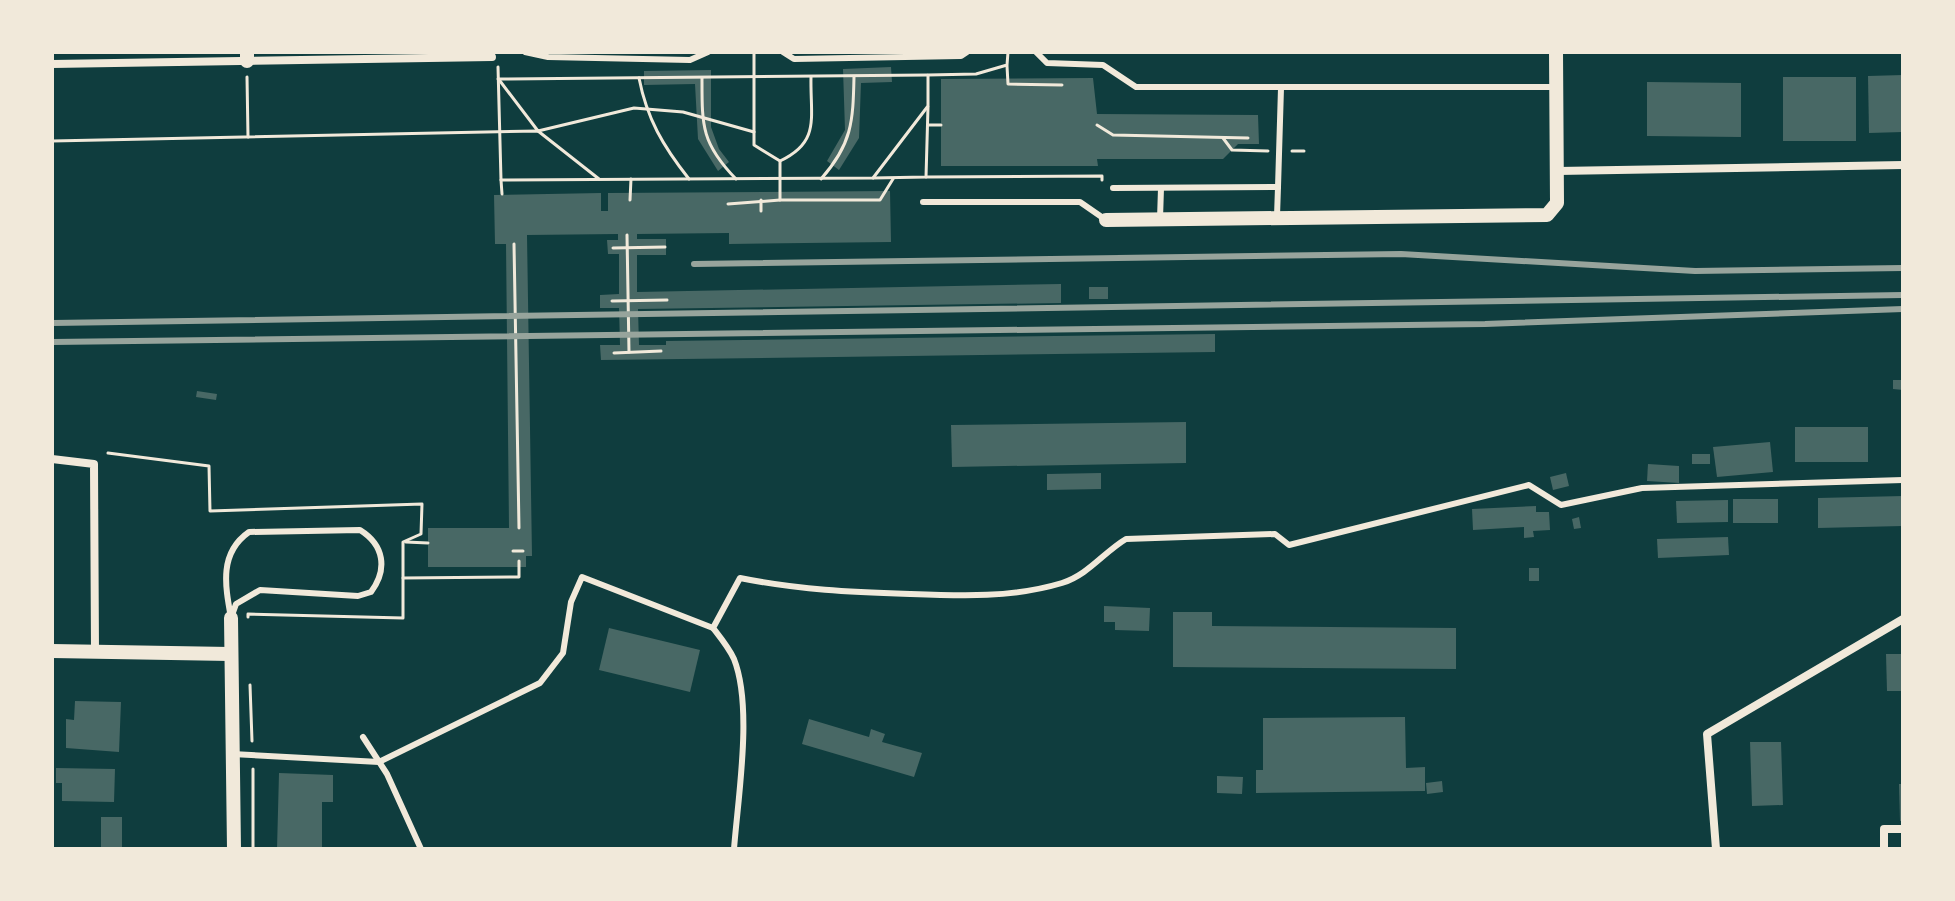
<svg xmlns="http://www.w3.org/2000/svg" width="1955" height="901" font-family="'Nunito Sans',sans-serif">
<rect width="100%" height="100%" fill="#0f3d3e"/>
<g fill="#486865">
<path d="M891 67 892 82 861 83 859 138 839 170 827 161 845 130 843 69Z"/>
<path d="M711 70V127L719 149 729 162 718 171 698 139 695 84 644 85V71Z"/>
<path d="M1903 75V132L1869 133 1868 76Z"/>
<rect x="1783" y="77" width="73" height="64"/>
<path d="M1093 78 1097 114 1258 115 1259 144H1238L1223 159H1097L1098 166H941V79Z"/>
<path d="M1647 82 1741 83V137L1647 136Z"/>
<path d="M890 191 891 242 729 244V233L637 234V239H666V255H637V292L1061 284V303L638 309 639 345H666V341L1215 334V352L601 360 600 345H620L619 308H600V295L619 294V254H608L607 240H618V234L527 235 532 556H526V567H428V528H509L506 244H495L494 195 601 193V211H608V193Z"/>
<rect x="1089" y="287" width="19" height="12"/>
<path d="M1893 380H1903V390L1893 389Z"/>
<path d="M197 391 217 394 216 400 196 397Z"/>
<path d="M1186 422V463L952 467 951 425Z"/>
<rect x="1795" y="427" width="73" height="35"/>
<path d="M1770 442 1773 472 1717 477 1713 447Z"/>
<rect x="1692" y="454" width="18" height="10"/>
<path d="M1648 464 1679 466V483L1647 481Z"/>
<path d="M1101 473V489L1047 490V474Z"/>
<path d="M1566 473 1569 486 1553 490 1550 477Z"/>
<path d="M1903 496V526L1818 528V498Z"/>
<rect x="1733" y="499" width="45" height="24"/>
<path d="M1728 500V522L1677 523 1676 501Z"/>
<path d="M1536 506V512H1549L1550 530 1533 531 1534 537 1524 538V527L1473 530 1472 509Z"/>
<path d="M1579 517 1581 528 1574 529 1572 519Z"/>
<path d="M1728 537 1729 555 1658 558 1657 539Z"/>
<rect x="1529" y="568" width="10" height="13"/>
<path d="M1104 606 1150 608 1149 631 1115 630V622H1104Z"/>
<path d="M1173 612H1212V626L1456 628V669L1173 667Z"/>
<path d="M609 628 700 650 690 692 599 670Z"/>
<path d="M1886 654H1903V691H1887Z"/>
<path d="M75 701 121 702 119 752 66 748V719L74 720Z"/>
<path d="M1405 717 1406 768 1425 767V791L1256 793V770H1263V718Z"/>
<path d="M809 719 869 737 871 729 885 734 882 742 922 753 914 777 802 744Z"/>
<path d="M1750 742H1781L1783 805 1752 806Z"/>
<path d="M56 768 115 769 114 802 62 801V783H56Z"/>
<path d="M279 773 333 775V802H322V849H277Z"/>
<path d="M1217 776 1243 777 1242 794 1217 793Z"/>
<path d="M1442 781 1443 792 1427 794 1426 783Z"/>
<path d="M1899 784H1903V821H1900Z"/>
<rect x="101" y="817" width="21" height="32"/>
</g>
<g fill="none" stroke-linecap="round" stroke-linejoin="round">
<g stroke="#f1e9da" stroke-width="3">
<path d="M754 52V145L780 161V200H880L893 179"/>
<path d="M1007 66 1008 84 1062 85"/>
<path d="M498 67 501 180 873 178 928 106V75L976 74 1007 65 1008 52"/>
<path d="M247 77 248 137"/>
<path d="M639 78C647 119 663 146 689 179"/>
<path d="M702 78C702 125 701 143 736 179"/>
<path d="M498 79 927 75"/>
<path d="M500 81 538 131 634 108 683 112 754 132"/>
<path d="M928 125H941"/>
<path d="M1097 125 1113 135 1248 138"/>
<path d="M1223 138 1232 150 1268 151"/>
<path d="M52 141 538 131 599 179"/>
<path d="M1292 151H1304"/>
<path d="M780 161C821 142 810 117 811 77"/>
<path d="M926 177 1102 176V180"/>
<path d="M873 178 926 177 928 107"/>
<path d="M821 179C852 144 853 122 854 77"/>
<path d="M501 180 502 194"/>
<path d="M630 200 631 179"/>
<path d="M728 204 780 200"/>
<path d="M761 211V200"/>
<path d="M627 235 629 352"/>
<path d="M514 244 519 528"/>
<path d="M613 248 665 247"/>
<path d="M612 301 667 300"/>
<path d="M614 353 661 351"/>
<path d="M108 453 209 466 210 511 422 504 421 534 403 542V618L248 614V617"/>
<path d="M406 542 428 543"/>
<path d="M513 551H523"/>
<path d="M403 578 519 577V561"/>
<path d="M250 685 252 741"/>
<path d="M253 769V849"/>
</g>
<g stroke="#f1e9da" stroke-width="6">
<path d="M525 52 548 57 690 60 708 52"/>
<path d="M783 52 794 59 961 56 967 52"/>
<path d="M1036 52 1047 63 1103 65 1136 87H1557"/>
<path d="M1113 188 1278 187 1281 88"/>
<path d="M923 202H1080L1106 220"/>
<path d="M1277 216 1278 187"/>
<path d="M1160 219 1161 188"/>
<path d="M360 530C384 545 388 569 371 592L358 596 260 590 236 604 231 618C225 585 219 553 249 532Z"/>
<path d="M363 737 387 774 421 849"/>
<path d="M232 754 379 762 540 683 563 653 571 602 582 577 713 628"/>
<path d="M734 849C738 797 753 707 734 659 729 648 720 637 713 628L740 578C799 590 851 592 910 594 962 596 1012 598 1062 583 1088 575 1104 552 1126 539L1275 534 1289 545 1529 485 1561 505 1642 488 1903 480"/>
</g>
<g stroke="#f1e9da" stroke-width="8">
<path d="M52 64 492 57"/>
<path d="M1558 171 1903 165"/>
<path d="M52 459 94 464 95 651"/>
<path d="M1716 849 1707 734 1903 619"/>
<path d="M1884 849V829H1903"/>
</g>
<g stroke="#f1e9da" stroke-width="14">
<path d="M247 52V61"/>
<path d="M1106 220 1547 215 1557 203 1556 52"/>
<path d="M231 618 234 849"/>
<path d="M52 651 230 654"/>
</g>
<g stroke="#97a49c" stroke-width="6">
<path d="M694 264 1401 254 1695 271 1903 268"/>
<path d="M52 323 1903 295"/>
<path d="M52 342 1485 324 1903 309"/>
</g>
</g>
<rect width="1955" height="901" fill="none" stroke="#f1e9da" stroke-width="108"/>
</svg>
